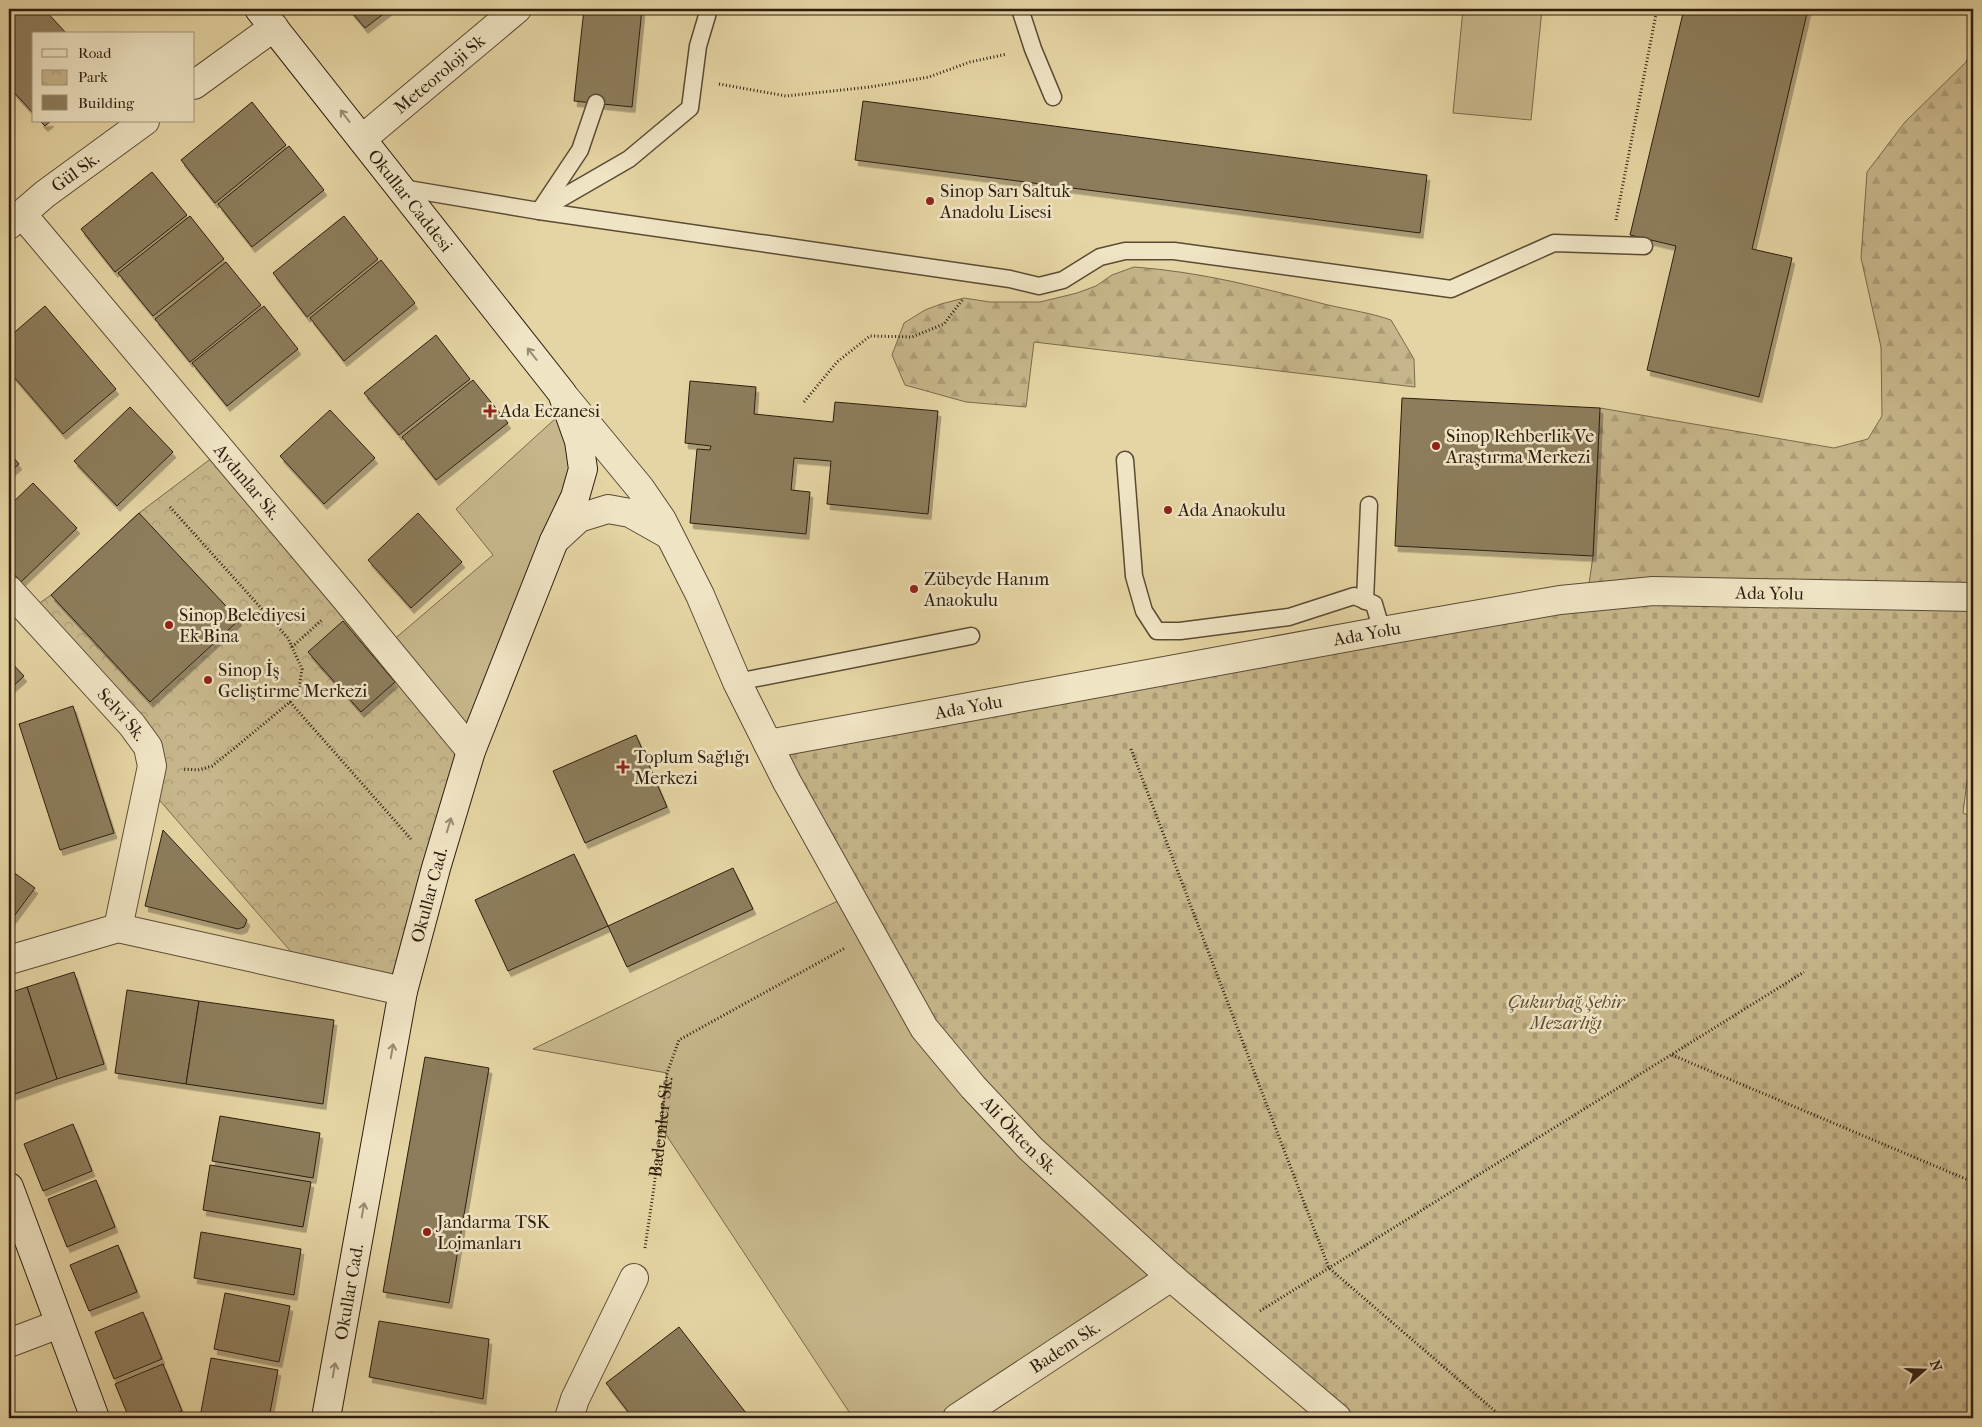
<svg xmlns="http://www.w3.org/2000/svg" width="1982" height="1427" font-family="'IM FELL French Canon',serif">
<defs>
<pattern id="forest-firs" width="22" height="20" patternUnits="userSpaceOnUse" patternTransform="scale(1.25)"><rect width="22" height="20" fill="#c7b68b"/><path d="M5 1l3.5 6h-7zM16 11l3.5 6h-7z" fill="#ab9c77"/></pattern>
<pattern id="cemetery-stones" width="16" height="16" patternUnits="userSpaceOnUse" patternTransform="scale(1.25)"><rect width="16" height="16" fill="#c7b68b"/><path d="M2 7V4a2 2 0 0 1 4 0v3zM10 15v-3a2 2 0 0 1 4 0v3z" fill="#ab9c77"/></pattern>
<pattern id="park-crowns" width="20" height="18" patternUnits="userSpaceOnUse" patternTransform="scale(1.25)"><rect width="20" height="18" fill="#c7b68b"/><path d="M2 6a3 3 0 1 1 6 0M12 15a3 3 0 1 1 6 0" fill="none" stroke="#ab9c77"/></pattern>
<filter id="shadow"><feDropShadow dx="3" dy="5.5" stdDeviation="0" flood-color="#0004"/></filter>
</defs>
<rect width="100%" height="100%" fill="#e6d5a4"/>
<filter id="stains"><feTurbulence type="fractalNoise" baseFrequency=".004" numOctaves="4"/><feColorMatrix values="0 0 0 0 .2 0 0 0 0 .09 0 0 0 0 .02 0 0 0 .5 -.17"/></filter>
<radialGradient id="worn" r=".72"><stop offset=".6" stop-color="#630" stop-opacity="0"/><stop offset="1" stop-color="#630" stop-opacity=".3"/></radialGradient>
<g fill="#c7b68b" stroke="#7a6a4d">
<path d="M1463 9H1542L1531 120 1453 113Z"/>
<path d="M567 408 583 469 471 751 385 647 493 555 456 509Z"/>
<path d="M850 895 1171 1277 957 1418H853L661 1127 667 1073 533 1049Z"/>
</g>
<g fill="url(#forest-firs)" stroke="#7a6a4d">
<path d="M1973 46V597L1587 598 1593 556 1600 408 1834 448 1868 439 1882 416 1881 347 1861 258 1867 172 1905 122 1966 62Z"/>
<path d="M1134 267C1203 272 1262 288 1328 305 1350 310 1371 313 1391 320L1414 359 1415 387 1034 342 1026 407 966 402 905 385 892 355 904 323 925 310 941 304 964 298 990 302H1040L1077 293 1096 286 1112 275Z"/>
</g>
<path fill="url(#cemetery-stones)" stroke="#7a6a4d" d="M1973 597V734L1963 813 1973 817V1418H1337L973 1087 768 744 1560 600Z"/>
<path fill="url(#park-crowns)" stroke="#7a6a4d" d="M221 451 471 751 403 991 306 969 148 787 152 766 27 612 51 595 139 513Z"/>
<g fill="#8d7d5c" stroke="#2d1d0f" filter="url(#shadow)">
<path d="M9 9H44L67 34H34V114L9 87Z"/>
<path d="M349 9H390L365 28Z"/>
<path d="M584 9H642L632 107 574 101Z"/>
<path d="M1684 9H1808L1752 249 1792 258 1759 397 1647 370 1676 246 1630 235Z"/>
<path d="M863 101 1427 175 1420 233 855 160Z"/>
<path d="M252 102 286 145 215 203 181 160Z"/>
<path d="M40 121H51L45 126Z"/>
<path d="M289 146 324 190 252 247 218 204Z"/>
<path d="M152 172 187 215 115 272 81 229Z"/>
<path d="M190 216 224 259 153 316 118 273Z"/>
<path d="M344 216 378 259 307 317 273 273Z"/>
<path d="M381 260 415 303 344 361 310 318Z"/>
<path d="M226 262 261 305 190 362 155 319Z"/>
<path d="M45 306 116 389 63 434 9 371V337Z"/>
<path d="M264 306 298 349 227 406 192 363Z"/>
<path d="M436 335 470 379 399 435 364 393Z"/>
<path d="M473 380 508 423 436 480 402 437Z"/>
<path d="M690 381 756 387 754 414 833 422 835 402 938 411 928 514 827 504 831 461 794 458 791 490 810 492 806 534 690 523 697 449 710 450 711 446 685 443Z"/>
<path d="M1402 398 1600 408 1593 556 1395 546Z"/>
<path d="M130 407 173 452 117 506 74 461Z"/>
<path d="M330 410 375 458 324 504 280 456Z"/>
<path d="M9 452 19 464 9 473Z"/>
<path d="M33 483 77 528 21 582 9 569V506Z"/>
<path d="M139 513 239 620 150 702 51 595Z"/>
<path d="M418 513 462 562 411 608 368 560Z"/>
<path d="M343 621 395 682 361 712 308 652Z"/>
<path d="M9 660 24 676 9 690Z"/>
<path d="M73 706 114 833 60 850 19 724Z"/>
<path d="M636 735 667 807 585 843 553 771Z"/>
<path d="M163 830 247 920 244 927 238 929 145 906Z"/>
<path d="M574 854 608 926 508 971 475 900Z"/>
<path d="M733 868 753 909 627 967 608 926Z"/>
<path d="M9 869 35 888 9 923Z"/>
<path d="M74 972 104 1064 57 1079 27 987Z"/>
<path d="M27 987 57 1079 9 1096V993Z"/>
<path d="M127 990 199 1001 186 1084 115 1073Z"/>
<path d="M199 1001 334 1020 323 1104 186 1084Z"/>
<path d="M425 1057 489 1068 449 1303 383 1292Z"/>
<path d="M220 1116 320 1133 313 1178 212 1161Z"/>
<path d="M73 1124 92 1171 43 1191 24 1144Z"/>
<path d="M210 1165 311 1182 303 1227 203 1210Z"/>
<path d="M96 1180 115 1227 67 1247 48 1199Z"/>
<path d="M201 1232 301 1249 294 1295 194 1278Z"/>
<path d="M118 1245 137 1292 89 1311 70 1265Z"/>
<path d="M225 1293 290 1306 279 1362 214 1349Z"/>
<path d="M143 1312 162 1359 114 1379 95 1332Z"/>
<path d="M379 1321 489 1339 483 1399 369 1377Z"/>
<path d="M679 1327 750 1418H633L606 1383Z"/>
<path d="M211 1358 278 1370 269 1418H209L200 1417Z"/>
<path d="M163 1364 182 1411 165 1418H129L115 1384Z"/>
<path d="M431 1412 468 1418H429Z"/>
</g>
<g fill="none" stroke-linecap="round" stroke-linejoin="round">
<g stroke="#5b4b34" stroke-width="19">
<g id="service">
<path d="M1020 9 1033 49 1053 97"/>
<path d="M402 188 539 211 1010 279 1039 286 1063 280 1100 257 1125 251H1174L1451 289 1554 243 1644 246"/>
<path d="M542 207 580 150 596 103"/>
<path d="M539 211 629 159 690 108 698 46 709 9"/>
<path d="M1125 460 1134 576 1144 611 1157 631H1180L1289 617 1354 596 1374 604 1382 631"/>
<path d="M1365 601 1369 505"/>
<path d="M737 682 971 636"/>
</g>
</g>
<g stroke="#5b4b34" stroke-width="30">
<g id="minor">
<path d="M194 85 274 27"/>
<path id="s2" d="M362 139 517 9"/>
<path id="s3" d="M22 214 346 599 471 751"/>
<path id="s4" d="M9 225 45 194 145 121"/>
<path id="s5" d="M9 590 132 725 148 747 152 766 118 928"/>
<path d="M9 960 118 928 403 991"/>
<path d="M9 1343 59 1324"/>
<path d="M569 1418 575 1399 634 1278"/>
<path id="s6" d="M957 1418 1171 1277"/>
</g>
</g>
<g stroke="#5b4b34" stroke-width="30">
<g id="tertiary">
<path id="s7" d="M564 396 640 488 662 520 700 595 737 682 787 782 924 1028 973 1087 1031 1149 1171 1277 1337 1418"/>
<path d="M554 541 579 518 608 509 630 513 669 535"/>
<path id="s8" d="M768 744 1382 631 1560 600 1653 591 1973 597"/>
</g>
</g>
<g stroke="#2d1d0f" stroke-width="30">
<g id="secondary">
<path id="s9" d="M259 9 562 393 579 441 583 469 575 497 554 541 471 751 436 868 403 991 326 1418"/>
<path d="M9 1187 95 1418"/>
</g>
</g>
<g stroke="#2d1d0f" stroke-width="3" stroke-dasharray="1 2.5" stroke-linecap="butt">
<path d="M719 84 786 96 870 87 929 77 970 62 1007 54"/>
<path d="M1616 220 1657 9"/>
<path d="M804 402 837 362 870 336 912 337 944 324 963 299"/>
<path d="M170 507 288 638 302 669 299 688 290 702 237 746 212 766 198 770 183 769"/>
<path d="M292 647 323 619"/>
<path d="M290 702 411 839"/>
<path d="M1131 749 1329 1268 1503 1418"/>
<path d="M1672 1055 1973 1182"/>
<path id="s1" d="M645 1248 654 1187 667 1073 679 1040 845 948"/>
<path d="M1260 1311 1804 972"/>
</g>
<use href="#service" stroke="#efe4c4" stroke-width="16"/>
<use href="#minor" stroke="#efe4c4" stroke-width="28"/>
<use href="#tertiary" stroke="#efe4c4" stroke-width="28"/>
<use href="#secondary" stroke="#efe4c4" stroke-width="28"/>
</g>
<defs><path id="oneway-shaft" d="M-6 0H5M1.5-3L5.5 0L1.5 3" fill="none" stroke-width="1.6" stroke-linecap="round" stroke-linejoin="round" transform="scale(1.25)"/></defs>
<g stroke="#988a73">
<use href="#oneway-shaft" transform="translate(345 116) rotate(-128)"/>
<use href="#oneway-shaft" transform="translate(532 354) rotate(-128)"/>
<use href="#oneway-shaft" transform="translate(449 825) rotate(-73)"/>
<use href="#oneway-shaft" transform="translate(392 1051) rotate(-80)"/>
<use href="#oneway-shaft" transform="translate(363 1210) rotate(-80)"/>
<use href="#oneway-shaft" transform="translate(334 1370) rotate(-80)"/>
</g>
<g fill="#8f2418" stroke="#efe4c4" stroke-width="2">
<circle cx="930" cy="201" r="5"/>
<path d="M487.5 403.5h5v5h5v5h-5v5h-5v-5h-5v-5h5z"/>
<circle cx="1436" cy="446" r="5"/>
<circle cx="1168" cy="510" r="5"/>
<circle cx="914" cy="589" r="5"/>
<circle cx="169" cy="625" r="5"/>
<circle cx="208" cy="680" r="5"/>
<path d="M620.5 759.5h5v5h5v5h-5v5h-5v-5h-5v-5h5z"/>
<circle cx="427" cy="1232" r="5"/>
</g>
<g text-anchor="middle" stroke-width="5" stroke-linejoin="round" paint-order="stroke">
<g font-size="18" fill="#2d1d0f" stroke="#efe4c4">
<text dy="6" stroke="none"><textPath href="#s2" startOffset="101">Meteoroloji Sk</textPath></text>
<text dy="6" stroke="none"><textPath href="#s4" startOffset="85">Gül Sk.</textPath></text>
<text dy="6" stroke="none"><textPath href="#s9" startOffset="244">Okullar Caddesi</textPath></text>
<text dy="6" stroke="none"><textPath href="#s3" startOffset="350">Aydınlar Sk.</textPath></text>
<text dy="6" stroke="none"><textPath href="#s8" startOffset="1015">Ada Yolu</textPath></text>
<text dy="6" stroke="none"><textPath href="#s8" startOffset="609">Ada Yolu</textPath></text>
<text dy="6" stroke="none"><textPath href="#s8" startOffset="204">Ada Yolu</textPath></text>
<text dy="6" stroke="none"><textPath href="#s5" startOffset="168">Selvi Sk.</textPath></text>
<text transform="translate(429 895) rotate(-75)" y="6">Okullar Cad.</text>
<text dy="6" stroke="none"><textPath href="#s1" startOffset="122">Bademler Sk.</textPath></text>
<text dy="6" stroke="none"><textPath href="#s7" startOffset="874">Ali Ökten Sk.</textPath></text>
<text transform="translate(349 1292) rotate(-80)" y="6">Okullar Cad.</text>
<text dy="6" stroke="none"><textPath href="#s6" startOffset="129">Badem Sk.</textPath></text>
</g>
<g font-size="18" fill="#2d1d0f" stroke="#efe4c4" text-anchor="start">
<text x="940" y="197">Sinop Sarı Saltuk<tspan x="940" dy="21">Anadolu Lisesi</tspan></text>
<text x="500" y="417">Ada Eczanesi</text>
<text x="1446" y="442">Sinop Rehberlik Ve<tspan x="1446" dy="21">Araştırma Merkezi</tspan></text>
<text x="1178" y="516">Ada Anaokulu</text>
<text x="924" y="585">Zübeyde Hanım<tspan x="924" dy="21">Anaokulu</tspan></text>
<text x="179" y="621">Sinop Belediyesi<tspan x="179" dy="21">Ek Bina</tspan></text>
<text x="218" y="676">Sinop İş<tspan x="218" dy="21">Geliştirme Merkezi</tspan></text>
<text x="634" y="763">Toplum Sağlığı<tspan x="634" dy="21">Merkezi</tspan></text>
<text x="437" y="1228">Jandarma TSK<tspan x="437" dy="21">Lojmanları</tspan></text>
</g>
<g font-size="18" font-style="italic" fill="#5b4b34" stroke="#efe4c4">
<text x="1566" y="1008">Çukurbağ Şehir<tspan x="1566" dy="21">Mezarlığı</tspan></text>
</g>
</g>
<rect width="1982" height="1427" fill="none" stroke="#e6d5a4" stroke-width="30"/>
<rect x="10" y="10" width="1962" height="1407" fill="none" stroke="#2d1d0f" stroke-width="2.5"/>
<rect x="15" y="15" width="1952" height="1397" fill="none" stroke="#2d1d0f"/>
<rect x="32" y="32" width="162" height="90" fill="#efe4c4" stroke="#a1947c"/>
<rect x="42" y="49" width="25" height="8" fill="#efe4c4" stroke="#a1947c"/>
<text x="78" y="58" font-size="15" fill="#2d1d0f">Road</text>
<rect x="42" y="70" width="25" height="15" fill="url(#park-crowns)" stroke="#a1947c"/>
<text x="78" y="82" font-size="15" fill="#2d1d0f">Park</text>
<rect x="42" y="95" width="25" height="15" fill="#8d7d5c" stroke="#a1947c"/>
<text x="78" y="108" font-size="15" fill="#2d1d0f">Building</text>
<g transform="translate(1924 1370) rotate(70)" stroke="#efe4c4" stroke-width="4" paint-order="stroke">
<path d="M0-4L9 19L0 12L-9 19Z" fill="#2d1d0f"/>
<text y="-8" font-size="14" font-weight="bold" text-anchor="middle" fill="#2d1d0f">N</text>
</g>
<rect width="100%" height="100%" filter="url(#stains)"/>
<rect width="100%" height="100%" fill="url(#worn)"/>
</svg>
